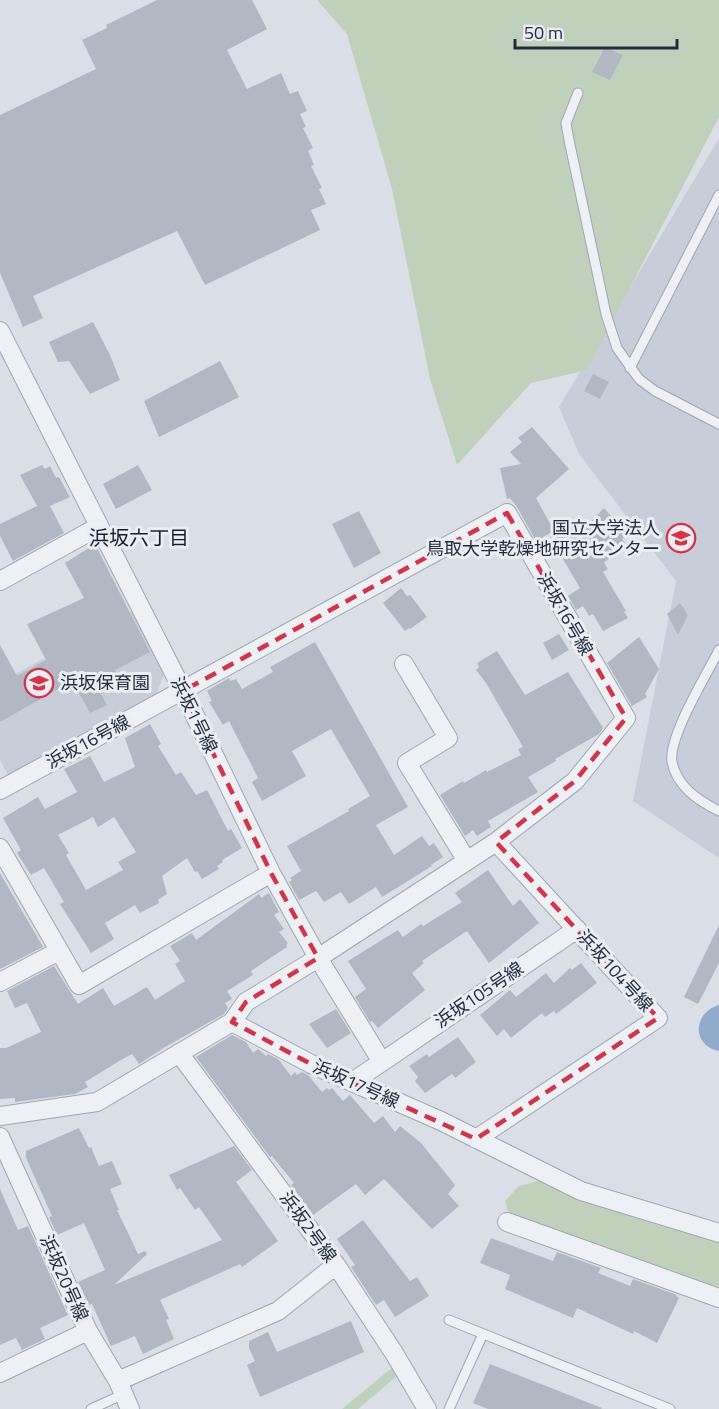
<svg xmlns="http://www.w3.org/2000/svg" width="719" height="1409" font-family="'Titillium Web','Noto Sans JP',sans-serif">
  <rect width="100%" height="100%" fill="#dadfe7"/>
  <path fill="#c8ced9" d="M719,138v720l-86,-57 43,-220 -97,-127 -20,-47z
    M136,609l29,62 -8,22 -149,82 -8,-15v-78z"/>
  <path fill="#c0d1bb" d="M317,0h402v117l-132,253 -56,13 -74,82 -27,-86 -38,-190 -45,-155z
    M542,1180c56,25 116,50 177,59v54l-196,-72 -15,-10 -3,-10 14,-15z
    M394,1366l3,10 -39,33h-16z"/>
  <path fill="#91abcb" d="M719,1005v46c-28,-5 -26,-39 0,-46z"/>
  <path fill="#b1b8c4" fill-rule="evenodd" d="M157,0h95l15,29 -40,21 20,39 34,-16 9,21 8,-3 9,20 -7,3 6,13 -3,1 10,20 -5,3 6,14 -3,1 11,22 -3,1 7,15 -15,6 9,20 -115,55 -28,-54 -144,65 10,22 -20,9 -23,-54v-158l96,-46 -14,-29 25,-12 -1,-3z
    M605,47l18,8 -13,25 -18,-8z
    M93,322l17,33 10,25 -30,14 -21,-33 -11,1 -9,-20z
    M220,361l19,36 -80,40 -15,-36z
    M593,374l16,8 -9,17 -16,-8z
    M532,427l37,42 -33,29 18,33 -18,10 -19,-34 -7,-9 -3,1 -7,-31 21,-4 -11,-12 12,-10 -4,-4z
    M42,465l3,4 5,-3 6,12 3,-1 11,20 -20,9 14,27 -51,28 -13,-25v-12l37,-18 -17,-31z
    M138,465l14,25 -36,19 -13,-25z
    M604,508l23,26 -5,5 3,4 -21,20 4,6 -5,3 23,39 -2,1 4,6 -25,13 -10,-17 -4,2 -6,-10 -7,4 -8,-14 12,-8 -30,-51 31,-17 4,8z
    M359,511l22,42 -27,15 -22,-44z
    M95,544l55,108 -35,18 3,6 -5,3 2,5 -14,10 6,11 -17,8 -15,-27 -5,2 -3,-4 -67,38v-77l17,31 29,-16 -19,-36 57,-26 -19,-35z
    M401,588l6,8 3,-1 17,22 -17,12 -1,-1 -4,3 -22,-28z
    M680,603l8,12 -10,20 -11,-21z
    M559,634l10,16 -17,10 -9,-17z
    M639,637l20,32 -14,25 2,3 -15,9 -25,-43z
    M315,642l93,165 -32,18 18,30 28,-19 7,10 5,-3 9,14 -12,8 1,1 -50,31 -6,-10 -27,17 -8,-12 -17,10 -8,-11 -17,9 -10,-18 3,-2 -2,-2 11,-7 -14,-25 62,-35 -1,-2 22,-13 -39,-67 -39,22 14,25 -44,25 -10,-19 6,-4 -29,-57 -6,4 -14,-23 3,-1 -5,-10 22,-13 1,3 6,-2 6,10 31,-17 -3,-5z
    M497,651l28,44 43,-23 35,56 -4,6 -44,25 1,2 -28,16 10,15 -50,29 3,6 -14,9 -4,-6 -8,6 -25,-41 23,-14 1,2 22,-13 1,2 34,-17 -3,-6 5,-2 -37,-64 -10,-13 3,-3 -2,-4z
    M150,724l11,20 -3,2 18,29 5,-3 15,23 11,-5 21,41 3,-2 11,19 -20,12 1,2 -6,4 2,3 -17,10 -5,-8 -2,1 -8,-14 -25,18 5,18 -9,6 1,3 -19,10 -5,-8 -30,18 9,16 -23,14 -31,-49 4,-2 -20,-34 -13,7 -14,-22 4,-3 -18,-32 35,-21 7,12 32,-17 -13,-23 26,-13 14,26 31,-15 -10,-29zM93,817l5,10 16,-10 22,35 -18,10 5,8 -37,20 -20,-35 3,-2 -11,-18z
    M488,870l25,36 7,-7 19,24 -50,40 -22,-32 -45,30 2,2 -12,10 13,17 -47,38 -6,-7 -2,1 -15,-25 11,-8 -18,-28 50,-31 5,7 18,-13 2,2 39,-24 -7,-9z
    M0,873l43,74 -43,22z
    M269,893l10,19 -5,3 10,14 -5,3 9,11 -2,2 1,2 -36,24 2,4 -26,16 5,8 -7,4 3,5 -4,6 -59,33 -26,17 -7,-10 -11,6 -36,22 3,5 -13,7 -60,8v-4l-15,1v-51h6l35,-16 -14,-29 -12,5 -8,-17 47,-25 24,38 25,-16 11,18 33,-19 8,13 30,-19 -10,-17 5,-3 -10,-15 22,-13 4,7 63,-46 2,4z
    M719,925v38l-21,41 -14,-7z
    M581,963l16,20 -41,31 -2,-3 -9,6 -3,-4 -31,25 -7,-9 -7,7 -17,-21 30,-25 6,7 30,-24 8,10 16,-15 2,2z
    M336,1009l15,24 -24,15 -18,-24z
    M232,1035l14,7 7,11 5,-4 8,7 2,-2 10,5 13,17 4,-4 2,3 5,-3 6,3 14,17 5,-4 2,2 3,-2 11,13 7,-6 24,28 9,-7 12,16 5,-6 21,17 34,42 -7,9 11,12 -27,23 -48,-50 -19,16 -9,-11 -43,31 -22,-30 3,-2 -22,-27 -2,1 -74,-100z
    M458,1037l18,25 -21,16 -3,-4 -27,19 -10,-12 3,-4 -9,-11 18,-12 2,3z
    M79,1128l10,20 2,-1 8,19 13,-5 10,23 -12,5 9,21h-2l21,44 7,-3 2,3 -33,31 108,-45 -23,-33 -4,3 -15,-22 -3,2 -8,-15 65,-29 18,24 -16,12 42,59 -36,26 -2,-3 -80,36 9,19 -3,1 8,19 -31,15 -8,-18 -24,10 -19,-42 -3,1 -11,-23 27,-12 -21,-47 -27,12 -8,-18 3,-1 -26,-58v-7z
    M0,1189l18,41 10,-4 40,89 -28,13 5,11 -23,11 -6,-12 -16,7z
    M363,1220l47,61 7,-4 12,19 -34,21 -11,-17 -8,5 -25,-38 4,-2 -18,-26z
    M491,1238l62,23 4,-9 44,16 -3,5 32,13 3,-7 44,16 -1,1 3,2 -22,45 -23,-12 -1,3 -56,-26 -4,10 -68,-29 5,-14 -30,-12z
    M351,1321l13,31 -104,45 -13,-32 8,-4 -6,-13v-7l19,-9 9,20z
    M490,1364l112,44 -1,1h-113l-15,-6z"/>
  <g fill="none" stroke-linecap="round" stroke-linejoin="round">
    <g stroke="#9fa6b1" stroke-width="11">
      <path id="service" d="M578,93l-12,30 3,17 37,174 11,34 22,31 16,12 64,33
        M630,368l89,-173
        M719,650c-12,24 -51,87 -47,112 5,25 27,39 47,49
        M449,1320l221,89
        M91,1409l33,-15
        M449,1409l34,-75"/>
    </g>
    <g stroke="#9fa6b1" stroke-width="20">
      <path id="minor" d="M0,331l183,360 88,182 47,85 64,104 -30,20
        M0,581l98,-54
        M404,664l44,74 -41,25 60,98
        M0,790l507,-277 119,205 -51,63 -79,61 -178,116 -72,44 -14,20
        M0,848l79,137 192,-112
        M0,982l59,-31
        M179,1053l157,212 58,88 33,56
        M382,1062l195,-133
        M0,1116l97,-14 135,-80 79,42 130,57 140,70 138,42
        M0,1137l88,194 -88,42
        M476,1139l182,-121 -162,-176
        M507,1222l212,76
        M88,1331l30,50 12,28
        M118,1381l160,-70 58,-46"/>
    </g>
    <use href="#service" stroke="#edf0f5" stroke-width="9"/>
    <use href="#minor" stroke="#edf0f5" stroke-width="18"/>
  </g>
  <path fill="none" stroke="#da3145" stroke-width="4.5" stroke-dasharray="12 8" stroke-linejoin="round" d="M507,513l119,205 -51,63 -79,61 162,176 -182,121 -165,-75 -79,-42 14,-20 72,-44 -47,-85 -88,-182z"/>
  <defs>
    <g id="school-ring" transform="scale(1.5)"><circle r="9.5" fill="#eaeef4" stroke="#da3145" stroke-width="1.5"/><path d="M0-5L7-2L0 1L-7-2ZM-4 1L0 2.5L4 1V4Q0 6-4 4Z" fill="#da3145"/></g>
  </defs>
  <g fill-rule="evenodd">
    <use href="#school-ring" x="681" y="538"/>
    <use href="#school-ring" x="39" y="683"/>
  </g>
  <g text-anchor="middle" stroke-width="6" stroke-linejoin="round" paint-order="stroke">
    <g font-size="18" fill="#232c3e" stroke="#eaeef4" text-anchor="end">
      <text x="660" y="534">国立大学法人<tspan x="660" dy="21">鳥取大学乾燥地研究センター</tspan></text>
      <text x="60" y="689" text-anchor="start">浜坂保育園</text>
    </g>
    <g font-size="18" fill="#232c3e" stroke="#eaeef4">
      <text transform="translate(565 614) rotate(60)" y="6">浜坂16号線</text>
      <text transform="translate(194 715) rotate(64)" y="6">浜坂1号線</text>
      <text transform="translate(88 742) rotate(-28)" y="6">浜坂16号線</text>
      <text transform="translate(615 971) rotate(48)" y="6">浜坂104号線</text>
      <text transform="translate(479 995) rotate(-34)" y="6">浜坂105号線</text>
      <text transform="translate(356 1084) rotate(24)" y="6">浜坂17号線</text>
      <text transform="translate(308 1227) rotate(54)" y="6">浜坂2号線</text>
      <text transform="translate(64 1278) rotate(66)" y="6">浜坂20号線</text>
    </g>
    <g font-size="20" fill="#161d2e" stroke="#eaeef4">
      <text x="139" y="545">浜坂六丁目</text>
    </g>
  </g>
  <path d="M515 39v9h162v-9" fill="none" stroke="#232c3e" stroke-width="3"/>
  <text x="524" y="39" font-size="18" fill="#232c3e" stroke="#eaeef4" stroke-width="4.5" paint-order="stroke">50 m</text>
</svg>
